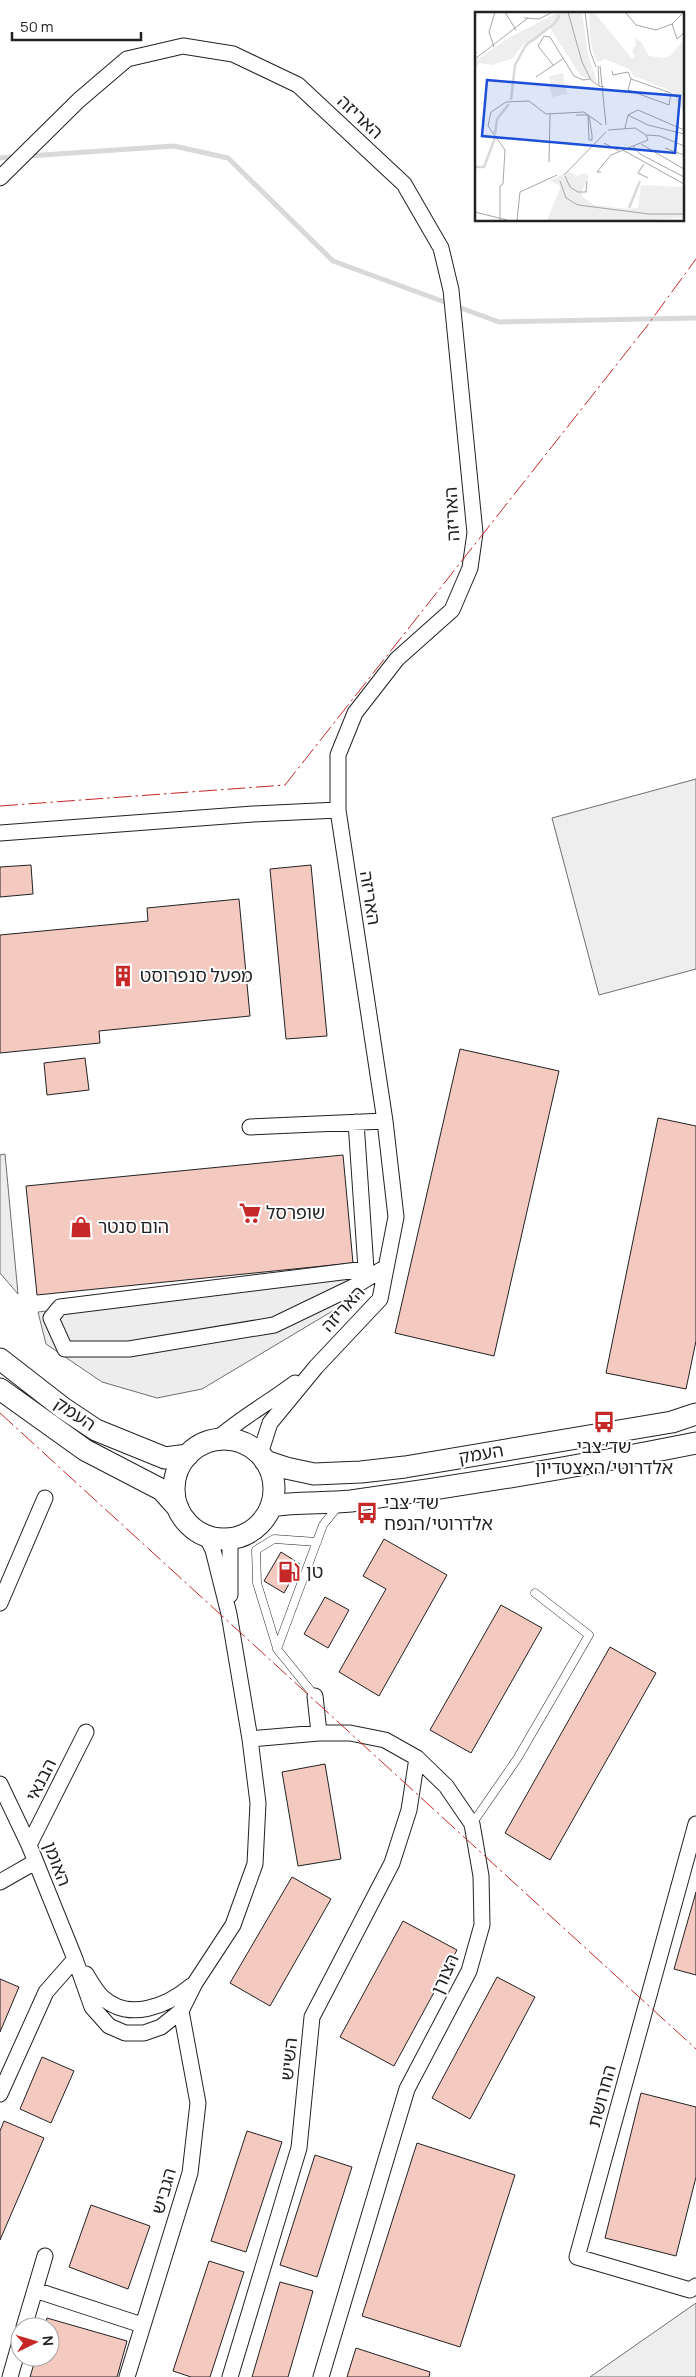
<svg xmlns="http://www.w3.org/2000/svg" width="696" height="2377" font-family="Manrope,'Noto Sans Hebrew',sans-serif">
  <rect width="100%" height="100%" fill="#fff"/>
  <path fill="#eee" stroke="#6f6f6f" d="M696,779v190l-97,26 -47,-177z
    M696,2303v74h-106z"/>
  <path fill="#ededed" stroke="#6f6f6f" d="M5,1154l13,140 -18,-21v-118z
    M361,1274l-5,23 -154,92 -45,9 -55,-16 -56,-38 -8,-32z"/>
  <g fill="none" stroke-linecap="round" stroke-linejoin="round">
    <path stroke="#d9d9d9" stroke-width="5" d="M28,156l146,-10 54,12 105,103 166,61 197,-4
      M0,158l15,-1"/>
  </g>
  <path fill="#f3c9c0" stroke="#222" d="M31,865l2,29 -33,3v-30z
    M311,865l16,171 -41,3 -16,-170z
    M239,899l11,117 -151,15 1,12 -100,10v-118l148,-14 -1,-13z
    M460,1049l99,22 -65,285 -99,-23z
    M85,1058l4,32 -42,5 -3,-32z
    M658,1118l38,8v215l-10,48 -80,-16z
    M343,1155l10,108 -316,32 -11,-109z
    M384,1539l63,36 -68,121 -40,-24 47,-83 -23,-13z
    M281,1552l19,12 -16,29 -20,-12z
    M325,1597l24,13 -21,38 -24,-14z
    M501,1605l41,23 -71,125 -41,-23z
    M610,1647l46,26 -106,187 -45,-27z
    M325,1764l16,95 -43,7 -16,-94z
    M292,1877l39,22 -61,107 -40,-23z
    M696,1892v83l-22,-6z
    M403,1921l54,29 -63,116 -54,-29z
    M497,1977l38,20 -65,122 -38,-21z
    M0,1979l19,8 -19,45z
    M42,2057l32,14 -23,52 -31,-14z
    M641,2093l55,14v70l-20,79 -71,-18z
    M4,2121l40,17 -44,102v-109z
    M247,2131l35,11 -36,110 -35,-11z
    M417,2143l98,32 -55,172 -98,-31z
    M315,2155l37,12 -35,110 -37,-12z
    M91,2205l59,21 -22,63 -59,-22z
    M209,2261l35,11 -34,105h-19l-18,-6z
    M280,2282l33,9 -25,86h-36z
    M47,2318l80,23 -10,36h-87l6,-20h14v-30h-5z
    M356,2348l74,24 -1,5h-82z"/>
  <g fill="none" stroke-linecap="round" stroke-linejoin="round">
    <g stroke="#222" stroke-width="9">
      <path id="service" d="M277,1648l-20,-65 -1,-33 18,-11 43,3
        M315,1696l-38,-47 46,-124 16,-20
        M472,1824l45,-65 72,-124 -54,-42"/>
    </g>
    <g stroke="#222" stroke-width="17">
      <path id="minor" d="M0,178l79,-78 48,-41 56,-13 50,8 65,31 106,99 37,64 10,42 24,243 -5,35 -18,42 -55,49 -42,54 -17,42v55l47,311 11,96 -16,82 -64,68 -46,56 -10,31
        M0,833l253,-19 85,-4
        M356,1122l10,147 -306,38 -9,11 14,31h64l145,-24 81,-39 31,-19
        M250,1127l135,-6
        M216,1440c24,-22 53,-37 79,-57
        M230,1595v-48l3,-9
        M0,1603l45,-105
        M315,1696l4,37
        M250,1739l69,-6h31l35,7 32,18 29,28 26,38 9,52 1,49 -13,46 -62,118 -86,288
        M0,1784l29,61 46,114 17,48 17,19 16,7h19l17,-6 20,-16 14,-28 38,-58 22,-61 3,-61 -8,-64 -21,-125 -16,-64 -7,-14
        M696,1824l-119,433 113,33 6,-4
        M29,1845l57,-113
        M0,1882l35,-20
        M86,1974c5,8 10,17 16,23 27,25 65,9 89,-11
        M0,2094l46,-102 29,-33
        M35,2290l107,35
        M24,2327l21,-71
        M10,2377l10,-35
        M127,2377l63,-204 8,-70 -17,-92
        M230,2377l69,-229 13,-131 80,-154 17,-53 8,-52"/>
    </g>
    <g stroke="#222" stroke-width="23">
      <path id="secondary" d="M0,1359l63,49 33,22 69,28 23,-3
        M0,1389l85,61 77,40 16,18
        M174 1489a50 50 0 1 1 100 0a50 50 0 1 1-100 0Z
        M265,1461l21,7 28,6 47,-2 44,-5 267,-45 24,-8
        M271,1506c27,-5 54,-2 80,-5 116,-16 230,-35 345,-58"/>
    </g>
    <use href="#service" stroke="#fff" stroke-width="8"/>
    <use href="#minor" stroke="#fff" stroke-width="15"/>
    <use href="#secondary" stroke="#fff" stroke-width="21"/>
    <path stroke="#c62828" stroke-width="1" stroke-dasharray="18 4 2.5 4" stroke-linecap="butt" d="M0,806l285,-21 362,-459 49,-67
      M0,1413l696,636"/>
  </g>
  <defs>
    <g id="building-bare" transform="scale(1.725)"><path d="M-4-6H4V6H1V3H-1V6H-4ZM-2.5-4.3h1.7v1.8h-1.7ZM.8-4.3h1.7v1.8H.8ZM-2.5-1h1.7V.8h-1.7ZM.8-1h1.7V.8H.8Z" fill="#c62828" stroke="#fff" stroke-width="2.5" paint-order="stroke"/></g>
    <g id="supermarket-bare" transform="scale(1.725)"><path d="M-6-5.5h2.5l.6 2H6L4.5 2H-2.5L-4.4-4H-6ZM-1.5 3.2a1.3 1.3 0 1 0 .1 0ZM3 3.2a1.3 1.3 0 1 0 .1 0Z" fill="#c62828" stroke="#fff" stroke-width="2.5" paint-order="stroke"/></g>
    <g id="shop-bare" transform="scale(1.725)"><path d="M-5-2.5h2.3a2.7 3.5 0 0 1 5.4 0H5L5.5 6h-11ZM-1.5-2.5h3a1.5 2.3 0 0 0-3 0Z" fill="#c62828" stroke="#fff" stroke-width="2.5" paint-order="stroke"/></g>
    <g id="bus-bare" transform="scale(1.725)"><path d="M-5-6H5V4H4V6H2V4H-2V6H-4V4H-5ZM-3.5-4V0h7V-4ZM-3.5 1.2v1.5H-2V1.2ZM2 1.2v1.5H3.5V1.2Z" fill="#c62828" stroke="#fff" stroke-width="2.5" paint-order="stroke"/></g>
    <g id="fuel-bare" transform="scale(1.725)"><path d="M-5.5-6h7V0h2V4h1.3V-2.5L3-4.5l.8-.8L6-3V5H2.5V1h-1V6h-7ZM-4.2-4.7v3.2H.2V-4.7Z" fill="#c62828" stroke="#fff" stroke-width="2.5" paint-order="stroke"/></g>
  </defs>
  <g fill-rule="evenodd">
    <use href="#building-bare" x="123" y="976"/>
    <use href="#supermarket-bare" x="250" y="1213"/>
    <use href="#shop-bare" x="81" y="1227"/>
    <use href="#bus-bare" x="604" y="1422"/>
    <use href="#bus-bare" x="367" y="1513"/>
    <use href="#fuel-bare" x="289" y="1572"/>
  </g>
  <g text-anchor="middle" stroke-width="4" stroke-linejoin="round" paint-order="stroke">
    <g font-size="18" fill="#222" stroke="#fff">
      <text transform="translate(360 117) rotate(43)" y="6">האריזה</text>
      <text transform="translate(452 514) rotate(-93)" y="6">האריזה</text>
      <text transform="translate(370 898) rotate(81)" y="6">האריזה</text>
      <text transform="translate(343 1309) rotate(-48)" y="6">האריזה</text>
      <text transform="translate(75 1414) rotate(34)" y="6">העמק</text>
      <text transform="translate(481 1454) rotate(-10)" y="6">העמק</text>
      <text transform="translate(41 1780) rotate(-63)" y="6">הבנאי</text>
      <text transform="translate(57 1864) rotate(69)" y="6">האומן</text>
      <text transform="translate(445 1974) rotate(-66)" y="6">הצורן</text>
      <text transform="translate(289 2059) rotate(-84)" y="6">השיש</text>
      <text transform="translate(602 2096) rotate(-75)" y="6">החרושת</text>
      <text transform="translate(164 2191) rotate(-74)" y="6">הגביש</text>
    </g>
    <g font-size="18" fill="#222" stroke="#fff" text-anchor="start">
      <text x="140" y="982">מפעל סנפרוסט</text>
      <text x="266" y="1219">שופרסל</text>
      <text x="98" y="1233">הום סנטר</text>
      <text x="604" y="1453" text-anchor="middle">שד׳ צבי<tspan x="604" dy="21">אלדרוטי/האצטדיון</tspan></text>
      <text x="384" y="1509">שד׳ צבי<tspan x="384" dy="21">אלדרוטי/הנפח</tspan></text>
      <text x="306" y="1578">טן</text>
    </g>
  </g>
  <g transform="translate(475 12)">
    <rect width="209" height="209" fill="#fff"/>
    <path d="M84,0h23l6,42 9,28 -17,-7 -30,-47 -16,14 -10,1 -11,15 -21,7 -12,-2 -5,5v-7l35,-24zM114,0h5l38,47 3,-3 -3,-6 4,-4 -1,-8 6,4 8,14 14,2 7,-2 14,-16v73l-13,-22 -37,-15 -5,-7 -24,-10 -8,3 -6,-17zM88,61l4,21 -15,3 -3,-21zM93,159l9,5 8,-3 4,3 -7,15v5l6,5 6,4 33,4 11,-1 3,-23 43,2v30l-29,3h-108l14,-34 -11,-5z" fill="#eee"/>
    <path fill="none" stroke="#d9d9d9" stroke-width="2.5" d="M36,88l4,-35 11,-20 28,-21 6,-9M20,122l2,-15 12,-15M0,155h9l11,-29M154,196l11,-27"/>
    <path fill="none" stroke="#a7a7a7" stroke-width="1" d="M30,0l11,18M93,0l14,50 9,18 8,6M110,0l5,39 6,16M150,0l11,13 20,5 16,-6 12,-12M49,6l15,1 14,-7M197,12l5,15 7,-6M19,35l-5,-15 6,-20M0,47l53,-41M79,54l-16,-20 6,-10 6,1 24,39 9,4 7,-1M123,54l1,20 5,1M125,54l6,59M137,59l1,4 15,-3 3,7 -3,11 41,15 2,-12 -40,-14M61,65l28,-19M101,103h12l1,25M153,103l20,10 36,9M150,116l3,-13 10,-5 46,20M172,123l13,1 24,10M114,128h3v-5l-3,-19M129,131l15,8M166,132l43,25M158,134l7,8 44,23M190,136l19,7M148,138l61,34M74,150l1,-48M169,152l-6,9 10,5M126,160h-4l14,-17 37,-15 -2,-5 -11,-7 -27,2M89,163l42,-43M90,164l5,11 8,5h8l1,-11M85,169l6,17 12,7 71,9h35M0,200l32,8M25,208v-34l3,-2 2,-34 -17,-24 3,-14 15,-10 23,-1 17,13 38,-2 18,13M42,208l3,-28 37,-17"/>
    <path fill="#1d4ed8" fill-opacity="0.15" stroke="#1d4ed8" stroke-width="2.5" d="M12,68l193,16 -5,57 -193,-17z"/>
    <rect width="209" height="209" fill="none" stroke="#222" stroke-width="2.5"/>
  </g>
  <g transform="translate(35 2342) rotate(85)"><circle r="24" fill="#ffffff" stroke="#a7a7a7"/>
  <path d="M0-4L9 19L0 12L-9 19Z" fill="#c62828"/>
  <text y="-8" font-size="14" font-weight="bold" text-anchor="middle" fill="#222222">N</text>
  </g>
  <path d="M12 32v8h129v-8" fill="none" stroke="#222222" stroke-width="2.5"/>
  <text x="20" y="32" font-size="15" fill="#222222" stroke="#ffffff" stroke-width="4" paint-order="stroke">50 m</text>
</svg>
